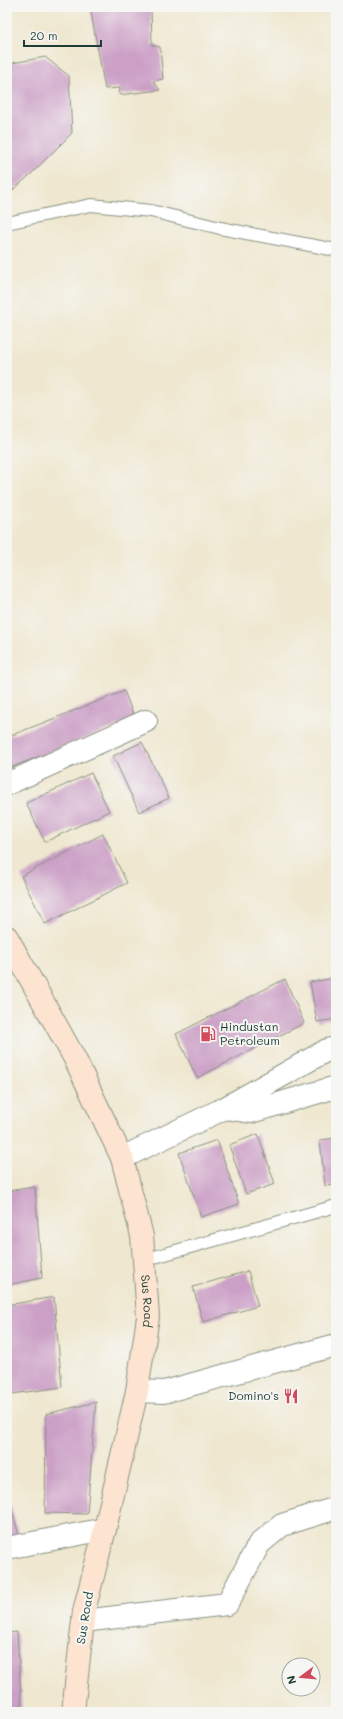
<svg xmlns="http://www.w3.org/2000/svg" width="343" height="1719" font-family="Mali,sans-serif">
  <rect width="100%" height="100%" fill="#f6f6f2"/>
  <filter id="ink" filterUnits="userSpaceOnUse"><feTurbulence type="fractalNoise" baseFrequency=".025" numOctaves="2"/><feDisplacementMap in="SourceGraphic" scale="8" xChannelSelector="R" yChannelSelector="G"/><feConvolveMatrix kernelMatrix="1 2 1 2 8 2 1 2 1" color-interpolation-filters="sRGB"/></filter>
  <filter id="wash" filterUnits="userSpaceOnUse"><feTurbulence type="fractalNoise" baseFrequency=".012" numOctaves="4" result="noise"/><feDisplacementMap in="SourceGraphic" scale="16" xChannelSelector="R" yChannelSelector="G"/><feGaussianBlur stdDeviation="0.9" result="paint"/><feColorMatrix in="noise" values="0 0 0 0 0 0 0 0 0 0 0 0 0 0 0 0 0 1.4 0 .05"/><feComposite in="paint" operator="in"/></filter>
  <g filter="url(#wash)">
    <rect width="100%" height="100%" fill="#efe7cf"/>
    <g id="blocks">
      <path fill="#cb9fc6" d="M90,7h61l1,38 8,2 3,32 -10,2 7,9 -41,5 1,-7 -15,1z
        M45,57l24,19 3,57 -42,42 -23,20v-131z
        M124,691l11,28 -128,50v-32z
        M142,742l27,56 -30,14 -26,-56z
        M91,773l18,38 -64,31 -19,-39z
        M103,834l24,49 -82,41 -24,-48z
        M336,978v41l-19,3 -7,-40z
        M285,979l19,44 -107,55 -21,-44z
        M258,1134l17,50 -29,10 -17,-49z
        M336,1138v47l-11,1 -5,-46z
        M217,1140l22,64 -38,13 -22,-64z
        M35,1187l7,91 -35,7v-94z
        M248,1271l10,35 -55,16 -10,-35z
        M54,1297l8,90 -50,7 -5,-50v-39z
        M96,1402l-9,112 -42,-1 1,-99z
        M7,1492l13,47 -13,3z
        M17,1632l5,80h-15v-79z"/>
    </g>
  </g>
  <g filter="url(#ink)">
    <use href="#blocks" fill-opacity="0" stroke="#879282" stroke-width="1"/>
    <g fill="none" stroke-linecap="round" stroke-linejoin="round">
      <g stroke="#879282" stroke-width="14">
        <path id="lane" d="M7,223l84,-18 60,6 69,17 116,22
          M144,1260l192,-54"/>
      </g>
      <g stroke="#879282" stroke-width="24">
        <path id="street" d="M7,784l139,-63
          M225,1108l26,4 85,-25
          M122,1158l103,-50 102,-58 9,-2
          M137,1391l27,1 172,-47
          M7,1548l98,-19
          M83,1621l144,-17 32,-60 23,-19 48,-15"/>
      </g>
      <g stroke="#879282" stroke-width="24">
        <g id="secondary">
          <path id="s1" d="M7,937l68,122 47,99 20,78 2,24 4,57 -11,74 -32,138 -21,82 -11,101"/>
        </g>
      </g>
      <use href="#lane" stroke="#fff" stroke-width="12"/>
      <use href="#street" stroke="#fff" stroke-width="22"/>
      <use href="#secondary" stroke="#fde4d1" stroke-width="22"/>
    </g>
  </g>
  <defs>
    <g id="fuel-bare" transform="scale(1.2)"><path d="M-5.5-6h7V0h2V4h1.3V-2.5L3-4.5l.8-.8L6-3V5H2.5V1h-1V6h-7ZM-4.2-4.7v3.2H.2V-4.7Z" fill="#d1495b" stroke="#f6f6f2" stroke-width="2.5" paint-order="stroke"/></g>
    <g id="restaurant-bare" transform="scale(1.2)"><path d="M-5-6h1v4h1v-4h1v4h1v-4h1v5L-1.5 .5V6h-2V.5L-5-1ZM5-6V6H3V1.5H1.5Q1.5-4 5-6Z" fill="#d1495b" stroke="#f6f6f2" stroke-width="2.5" paint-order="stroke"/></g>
  </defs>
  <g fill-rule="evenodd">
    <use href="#fuel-bare" x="208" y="1034"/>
    <use href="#restaurant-bare" x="291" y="1396"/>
  </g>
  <g text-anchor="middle" stroke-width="4" stroke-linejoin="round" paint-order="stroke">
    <g font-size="12" fill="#1f3d34" stroke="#f6f6f2" text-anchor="start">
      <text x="220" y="1031">Hindustan<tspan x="220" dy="14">Petroleum</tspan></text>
      <text x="279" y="1400" text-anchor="end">Domino's</text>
    </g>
    <g font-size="12" fill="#1f3d34" stroke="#f6f6f2">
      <text dy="4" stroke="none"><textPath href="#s1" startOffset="395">Sus Road</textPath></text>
      <text transform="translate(85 1618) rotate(-81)" y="4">Sus Road</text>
    </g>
  </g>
  <rect width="343" height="1719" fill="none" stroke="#f6f6f2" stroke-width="24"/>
  <g transform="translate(301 1677) rotate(254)"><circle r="19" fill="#f6f6f2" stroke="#a0aca6"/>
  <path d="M0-3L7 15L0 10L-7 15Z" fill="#d1495b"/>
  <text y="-6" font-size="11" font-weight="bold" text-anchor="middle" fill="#1f3d34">N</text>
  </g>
  <path d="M24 40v6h77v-6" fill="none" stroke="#1f3d34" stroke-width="2"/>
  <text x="30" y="40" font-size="12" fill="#1f3d34" stroke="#f6f6f2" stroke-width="3" paint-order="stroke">20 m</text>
</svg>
